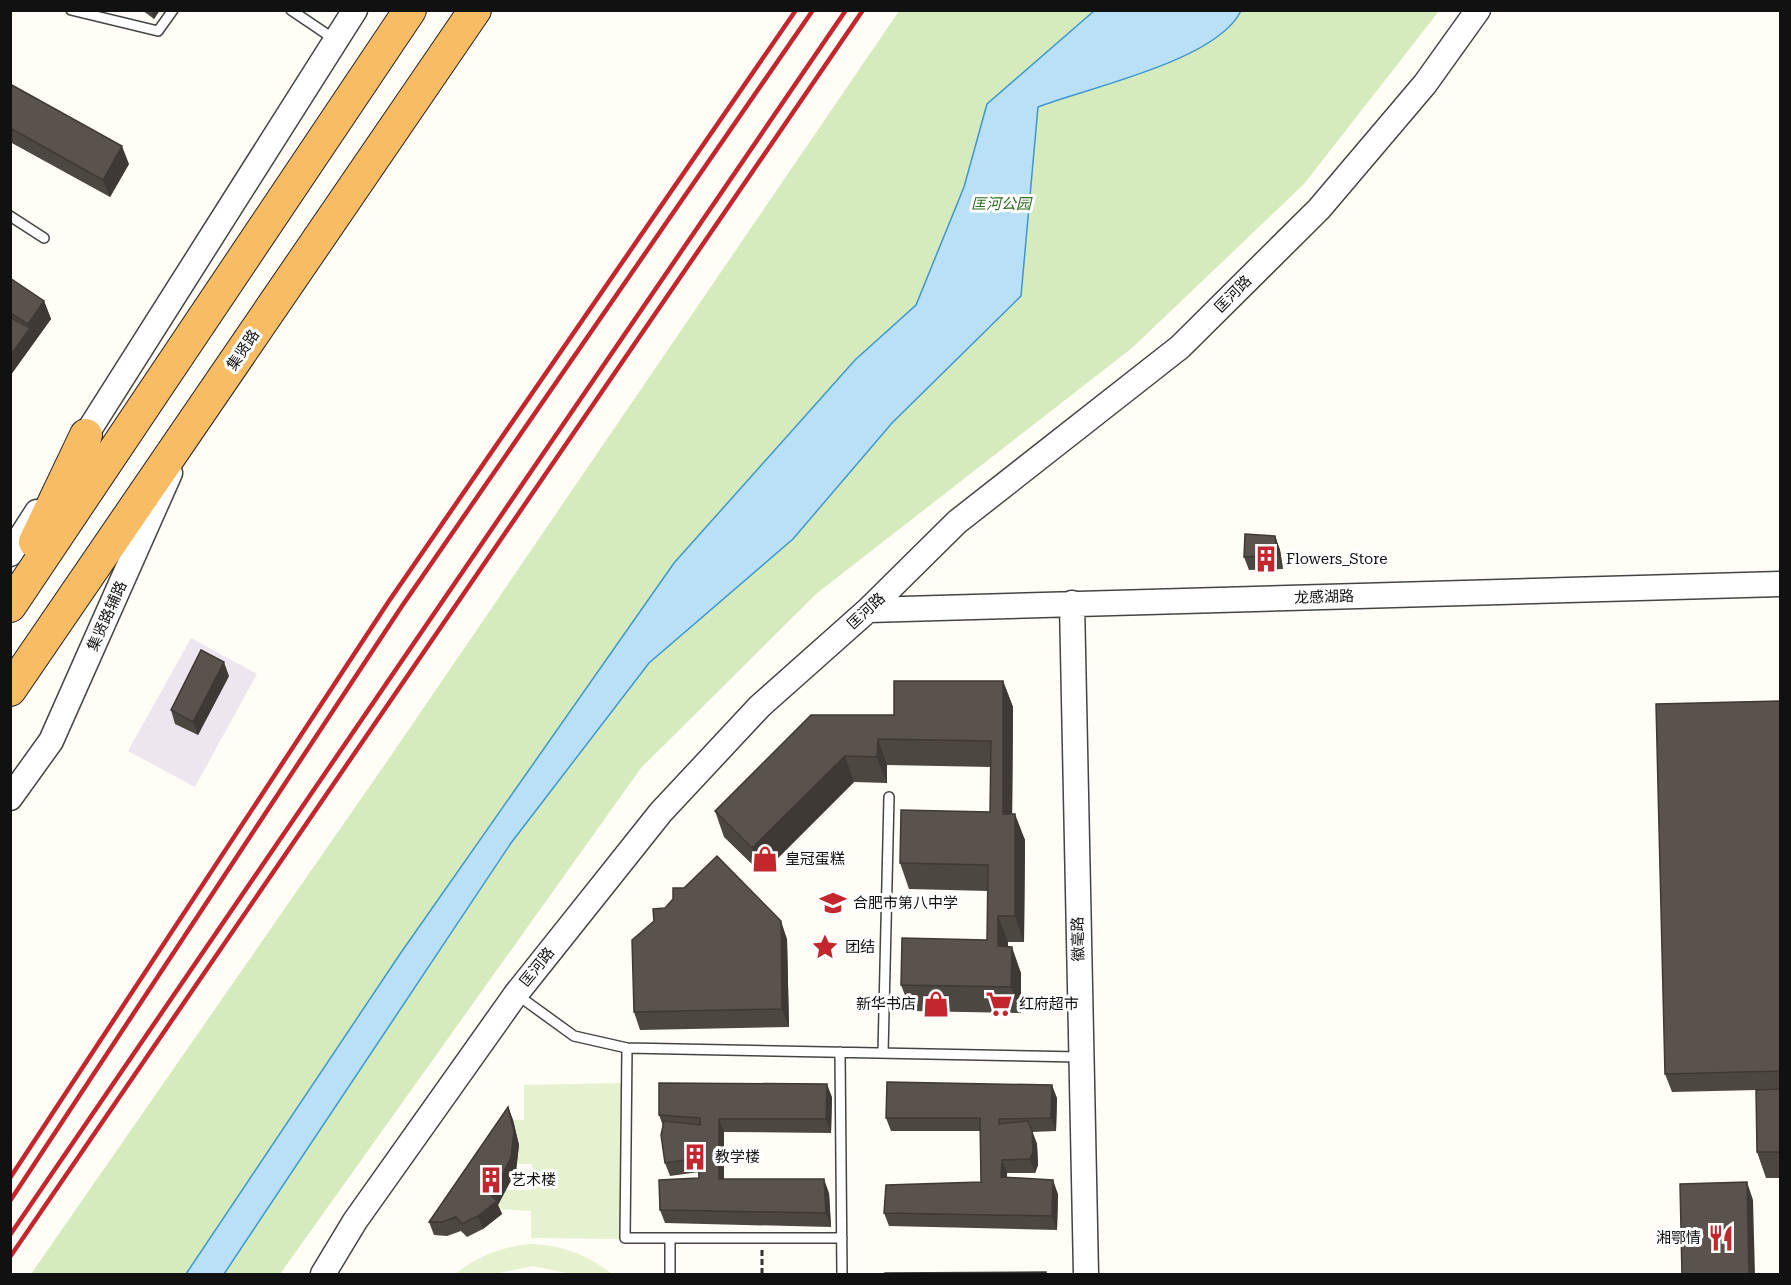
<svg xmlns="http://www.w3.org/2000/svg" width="1791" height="1285" font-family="'Roboto Serif','Noto Sans SC',serif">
  <rect width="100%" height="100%" fill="#fffdf5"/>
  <path fill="#eee6ef" d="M191,638l66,36 -62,113 -67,-36z"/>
  <path fill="#d5ebbd" d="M899,11h540l-135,173 -172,164 -316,246 -175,174 -361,506h-249l359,-517z"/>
  <path fill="#e6f2cf" d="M621,1083l-1,156 -89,-1v-27l-35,-2 10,-19h25l1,-26h-15l2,-19 -6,-25h11v-35z
    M533,1244c31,2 55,11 79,30h-40l-39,-8 -39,8h-39c24,-19 48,-28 78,-30z"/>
  <path fill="#b9e0f7" stroke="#3f96cf" stroke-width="1.5" d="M1094,11h147c-25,50 -151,76 -203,96l-17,189 -129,127 -99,116 -144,124 -138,180 -287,431h-38l214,-320 274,-391 181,-203 61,-55 48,-118 23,-83z"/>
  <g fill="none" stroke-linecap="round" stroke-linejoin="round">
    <g stroke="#444" stroke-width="12">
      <path id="service" d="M71,10l87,21 15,-21
        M291,10l43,29
        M10,216l34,22
        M516,994l58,42 53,12 453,9
        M627,1048l-2,190h217
        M840,1052l2,222
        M883,1053l6,-256
        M670,1238v36"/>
    </g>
    <g stroke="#444" stroke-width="27">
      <path id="tertiary" d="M77,449l278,-439
        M10,554l27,-42
        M1072,603l14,671
        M868,610l912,-26
        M10,798l41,-57 119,-268
        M323,1274l32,-53 161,-227 145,-182 99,-106 108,-96 89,-88 223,-175 139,-138 106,-125 53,-74"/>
    </g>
    <g stroke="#222" stroke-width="34">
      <path id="trunk" d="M35,542l51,-107
        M10,606l400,-596
        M10,690l465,-680"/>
    </g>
    <path stroke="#333" stroke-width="3" stroke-dasharray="6 3" stroke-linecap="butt" d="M762,1274v-25"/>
    <use href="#service" stroke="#fff" stroke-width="9"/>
    <use href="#tertiary" stroke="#fff" stroke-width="24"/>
    <use href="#trunk" stroke="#f7bc64" stroke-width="32"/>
    <path stroke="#c4262e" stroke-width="4.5" d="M10,1178l379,-577 407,-591
      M10,1201l392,-595 411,-596
      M10,1235l836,-1225
      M10,1257l853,-1247"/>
  </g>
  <path fill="#4d4742" d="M142,10h18l-6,9z
    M10,84l119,80 -19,33 -100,-55z
    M10,278l34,23 7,18 -41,57z
    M1275,536l5,14 3,19 -34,1 -5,-13z
    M229,676l-31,59 -23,-11 -4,-14z
    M1003,681l10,26 -1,107 13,26 -1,102h-16v5l13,26v40l-110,-2 -10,-26 86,-45 1,-49 -79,-2 -9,-26 90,-51 1,-45 -104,-2v18l-33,-1 -92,92 -38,-37 -9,-26 179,-96z
    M1780,701v477h-14l-9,-26 -1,-62 -84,2 -7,-18z
    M665,908l122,31 2,88 -149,3 -6,-18 20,-91z
    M832,1097l-1,36 -107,-1v47l105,14 2,34 -166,-4 -5,-13 39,-32v-6l-29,4 -5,-13 -2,-37 -4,-11z
    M1057,1098l-1,33 -24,1 5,12 1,21 -3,8h-28v5l51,16 -1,36 -168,-4 -5,-13 97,-31 -1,-51h-89l-5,-13z
    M508,1107l5,13 6,25 -3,26 -18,34 4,9 -19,15 -16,8 -6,-6 -14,5 -13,-1 -5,-13z"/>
  <path fill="#3f3936" d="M151,10h9l-6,9z
    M122,146l7,18 -19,33 -7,-17z
    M44,301l7,18 -41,57v-20l20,-28 -2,-4z
    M1275,536l5,14 3,19 -5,-14z
    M224,662l5,14 -31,59 -5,-13z
    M1003,681l10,26 -1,133 -9,-26z
    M878,739l9,26v18l-10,-26z
    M845,756l9,26 -92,92 -10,-26z
    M1015,814l10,26 -1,102 -9,-26z
    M998,916l10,26v31l-10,-27z
    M781,921l6,18 2,88 -7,-18z
    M1012,947l9,26v40l-10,-26z
    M827,1084l5,13 -1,36 -5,-14z
    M1052,1085l5,13 -1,33 -5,-13z
    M508,1107l5,13 6,25 -3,26 -18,34 4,9 -19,15 -5,-13 13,-21z
    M719,1119l5,13v61l-5,-14z
    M1032,1130l5,14 1,21 -3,8 -5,-14z
    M1002,1160l5,13 -1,18 -5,-14z
    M824,1179l5,14 2,34 -5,-14z
    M1053,1180l5,14 -1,36 -5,-14z
    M1747,1182l6,18 2,75h-6z"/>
  <path fill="#5a524d" stroke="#3f3936" stroke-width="1.5" d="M10,84l112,62 -19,34 -93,-52z
    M10,278l34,23 -16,23 -18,-11z
    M10,317l20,11 -20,28z
    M1245,534l30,2 3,19 -34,2z
    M201,650l23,12 -31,60 -22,-12z
    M894,681h109v133h12v102h-17v30l14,1 -1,40 -110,-2 1,-47 85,2 1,-75 -88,-2 1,-53 89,2 1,-71 -113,-2 -1,18 -32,-1 -93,92 -37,-37 96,-96h83z
    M1780,701v370l-115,3 -9,-370z
    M717,856l64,65 1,88 -148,3 -2,-72 22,-19 -1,-12 12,-1 8,-9v-11h11z
    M887,1082l165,3 -1,33 -52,1v5l29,-3 4,9 1,22 -3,7 -28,1 -1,17 52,3 -1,36 -168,-3 2,-28 95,-3 -1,-64h-94z
    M659,1083l168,1 -1,35h-107v60h105l2,34 -166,-3 -1,-30 40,-2 -1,-20 -33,5 -4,-28 3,-14 36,4v-7l-41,-3z
    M1780,1089v63h-23l-1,-62z
    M508,1107l6,24 -3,27 -20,37 6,6 -19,15 -16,8 -6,-7 -14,5h-13z
    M1747,1182l2,93h-67l-2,-91z
    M1046,1272v3h-161v-2z"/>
  <defs>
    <g id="building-bare" transform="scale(2.07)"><path d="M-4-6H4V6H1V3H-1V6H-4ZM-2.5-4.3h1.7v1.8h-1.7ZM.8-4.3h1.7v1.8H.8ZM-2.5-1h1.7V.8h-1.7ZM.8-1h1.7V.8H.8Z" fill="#c4262e" stroke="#fff" stroke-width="2.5" paint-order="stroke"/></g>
    <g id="shop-bare" transform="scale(2.07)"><path d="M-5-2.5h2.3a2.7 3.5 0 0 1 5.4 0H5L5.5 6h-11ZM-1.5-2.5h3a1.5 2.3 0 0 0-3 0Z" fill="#c4262e" stroke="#fff" stroke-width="2.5" paint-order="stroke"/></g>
    <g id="school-bare" transform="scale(2.07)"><path d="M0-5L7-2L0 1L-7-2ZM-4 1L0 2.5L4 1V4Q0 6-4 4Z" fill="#c4262e" stroke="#fff" stroke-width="2.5" paint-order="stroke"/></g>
    <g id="sight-bare" transform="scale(2.07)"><path d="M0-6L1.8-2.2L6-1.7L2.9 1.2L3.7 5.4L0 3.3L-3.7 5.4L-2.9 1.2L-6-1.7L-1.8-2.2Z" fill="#c4262e" stroke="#fff" stroke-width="2.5" paint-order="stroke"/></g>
    <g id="supermarket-bare" transform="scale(2.07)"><path d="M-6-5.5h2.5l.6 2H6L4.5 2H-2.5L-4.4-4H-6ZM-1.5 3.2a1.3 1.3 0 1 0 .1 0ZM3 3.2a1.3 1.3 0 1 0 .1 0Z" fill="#c4262e" stroke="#fff" stroke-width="2.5" paint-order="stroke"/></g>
    <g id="restaurant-bare" transform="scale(2.07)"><path d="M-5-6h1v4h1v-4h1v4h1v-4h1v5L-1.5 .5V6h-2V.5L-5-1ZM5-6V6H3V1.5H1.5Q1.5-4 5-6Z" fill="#c4262e" stroke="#fff" stroke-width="2.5" paint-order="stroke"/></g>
  </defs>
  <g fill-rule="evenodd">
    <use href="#building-bare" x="1266" y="559"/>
    <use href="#shop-bare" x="765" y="859"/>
    <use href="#school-bare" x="833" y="903"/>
    <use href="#sight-bare" x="825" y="947"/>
    <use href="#shop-bare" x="936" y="1004"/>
    <use href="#supermarket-bare" x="999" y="1004"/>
    <use href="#building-bare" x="695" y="1157"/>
    <use href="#building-bare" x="491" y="1180"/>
    <use href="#restaurant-bare" x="1721" y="1238"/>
  </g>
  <g text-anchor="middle" stroke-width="6" stroke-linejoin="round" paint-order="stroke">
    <g font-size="15" font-style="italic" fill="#2f6b1f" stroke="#fff">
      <text x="1001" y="209">匡河公园</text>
    </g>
    <g font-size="15" fill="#111" stroke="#fff">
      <text transform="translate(1233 294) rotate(-45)" y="5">匡河路</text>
      <text transform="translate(243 350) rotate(-56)" y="5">集贤路</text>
      <text transform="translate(1324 597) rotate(-2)" y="5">龙感湖路</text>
      <text transform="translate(866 611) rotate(-43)" y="5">匡河路</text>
      <text transform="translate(107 616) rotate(-66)" y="5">集贤路辅路</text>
      <text transform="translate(1078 939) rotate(-91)" y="5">徽毫路</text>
      <text transform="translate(537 967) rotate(-51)" y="5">匡河路</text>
    </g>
    <g font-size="15" fill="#111" stroke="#fff" text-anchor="start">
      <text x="1286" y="564">Flowers_Store</text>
      <text x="785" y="864">皇冠蛋糕</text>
      <text x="853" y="908">合肥市第八中学</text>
      <text x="845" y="952">团结</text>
      <text x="916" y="1009" text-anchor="end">新华书店</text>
      <text x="1019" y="1009">红府超市</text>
      <text x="715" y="1162">教学楼</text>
      <text x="511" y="1185">艺术楼</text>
      <text x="1701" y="1243" text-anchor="end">湘鄂情</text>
    </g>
  </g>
  <rect width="1791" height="1285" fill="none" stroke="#111111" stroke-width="24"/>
</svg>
